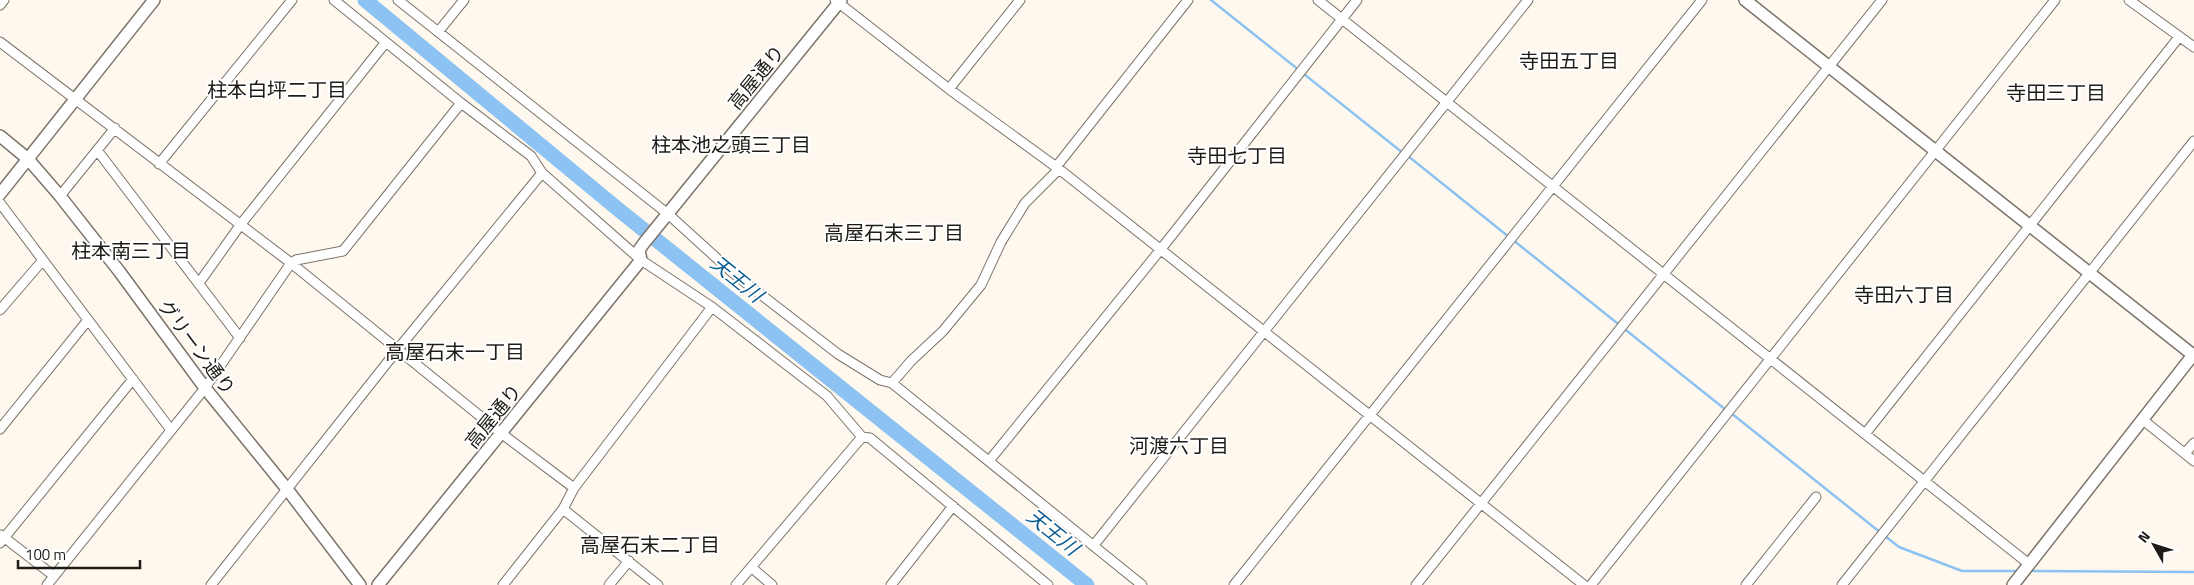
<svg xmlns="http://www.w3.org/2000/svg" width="2194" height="585" font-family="'Titillium Web','Noto Sans JP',sans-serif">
  <rect width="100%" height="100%" fill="#fff8ee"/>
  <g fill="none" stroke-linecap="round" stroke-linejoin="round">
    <path stroke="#8cc3f2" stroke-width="2.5" d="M1211,0l192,153
      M1408,156l101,81
      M1513,240l213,170
      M1731,413l150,120
      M1885,536l14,11 63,24h57
      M2029,571l165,1"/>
    <path stroke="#8cc3f2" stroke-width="15" d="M365,0l254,210 468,375"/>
    <g stroke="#7c746a" stroke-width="11">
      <path id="minor" d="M334,0l127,103 70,53 11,17 99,87 71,47 115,89 35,41
        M398,0l270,214 65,59 105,81 42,26 12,3 250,202
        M835,0l114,89 110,80 525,416
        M1318,0l711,564
        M2129,0l65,47
        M0,5l4,-5
        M438,32l26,-32
        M0,42l291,221 210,170 73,55
        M949,89l71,-89
        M97,150l143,188
        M159,164l133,-164
        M1056,167l132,-167
        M60,196l55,-68
        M0,203l171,227
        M199,283l42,-59 145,-182
        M0,310l43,-50
        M892,383l19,-22 32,-30 38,-46 20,-43 24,-39 34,-34
        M2143,420l51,41
        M0,429l88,-109
        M1865,434l314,-397
        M2185,453l9,-10
        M989,461l172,-212 196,-249
        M563,509l95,76
        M1,535l53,41
        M0,543l133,-164
        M1094,545l434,-545
        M751,567l21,18
        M47,585l158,-197 86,-125 5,-3 47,-9 118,-148
        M211,585l187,-236 144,-176
        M503,585l60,-76 11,-21 138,-181
        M609,585l20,-24
        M736,585l126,-148 8,1 178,147
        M891,585l62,-79
        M1234,585l468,-585
        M1416,585l466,-585
        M1591,585l464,-585
        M1746,585l70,-88
        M1842,585l352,-444"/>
    </g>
    <g stroke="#7c746a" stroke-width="14">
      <path id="tertiary" d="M1745,0l448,355 -180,230
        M0,136l28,23 32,37 59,75 86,117 82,101 73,96
        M0,194l154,-194
        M378,585l263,-325 -2,-10 5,-7 197,-243"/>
    </g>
    <use href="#minor" stroke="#fff" stroke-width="9"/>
    <use href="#tertiary" stroke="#fff" stroke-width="11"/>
  </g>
  <g text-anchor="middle" stroke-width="4" stroke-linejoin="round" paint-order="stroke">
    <g font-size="19" fill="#1e1b17" stroke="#fff">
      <text transform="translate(756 77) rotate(-51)" y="7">高屋通り</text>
      <text transform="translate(197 347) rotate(53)" y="7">グリーン通り</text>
      <text transform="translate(493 416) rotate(-51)" y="7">高屋通り</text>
    </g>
    <g font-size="20" fill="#1e1b17" stroke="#fff">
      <text x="1569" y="68">寺田五丁目</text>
      <text x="277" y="97">柱本白坪二丁目</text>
      <text x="2056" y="100">寺田三丁目</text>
      <text x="731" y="152">柱本池之頭三丁目</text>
      <text x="1237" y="163">寺田七丁目</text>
      <text x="894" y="240">高屋石末三丁目</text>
      <text x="131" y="258">柱本南三丁目</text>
      <text x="1904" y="302">寺田六丁目</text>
      <text x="455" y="359">高屋石末一丁目</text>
      <text x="1179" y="453">河渡六丁目</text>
      <text x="650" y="552">高屋石末二丁目</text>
    </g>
    <g font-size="20" font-style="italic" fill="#085b91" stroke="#fff">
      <text transform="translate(737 279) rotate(39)" y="7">天王川</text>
      <text transform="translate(1053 532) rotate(39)" y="7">天王川</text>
    </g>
  </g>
  <g transform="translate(2154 545) rotate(309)" stroke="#ffffff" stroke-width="4" paint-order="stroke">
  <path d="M0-4L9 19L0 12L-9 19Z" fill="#1e1b17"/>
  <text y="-8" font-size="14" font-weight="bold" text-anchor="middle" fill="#1e1b17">N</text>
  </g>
  <path d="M18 560v8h122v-8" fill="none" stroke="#1e1b17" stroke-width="2.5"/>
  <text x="25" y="560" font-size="15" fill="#1e1b17" stroke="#ffffff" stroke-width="4" paint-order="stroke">100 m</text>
</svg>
